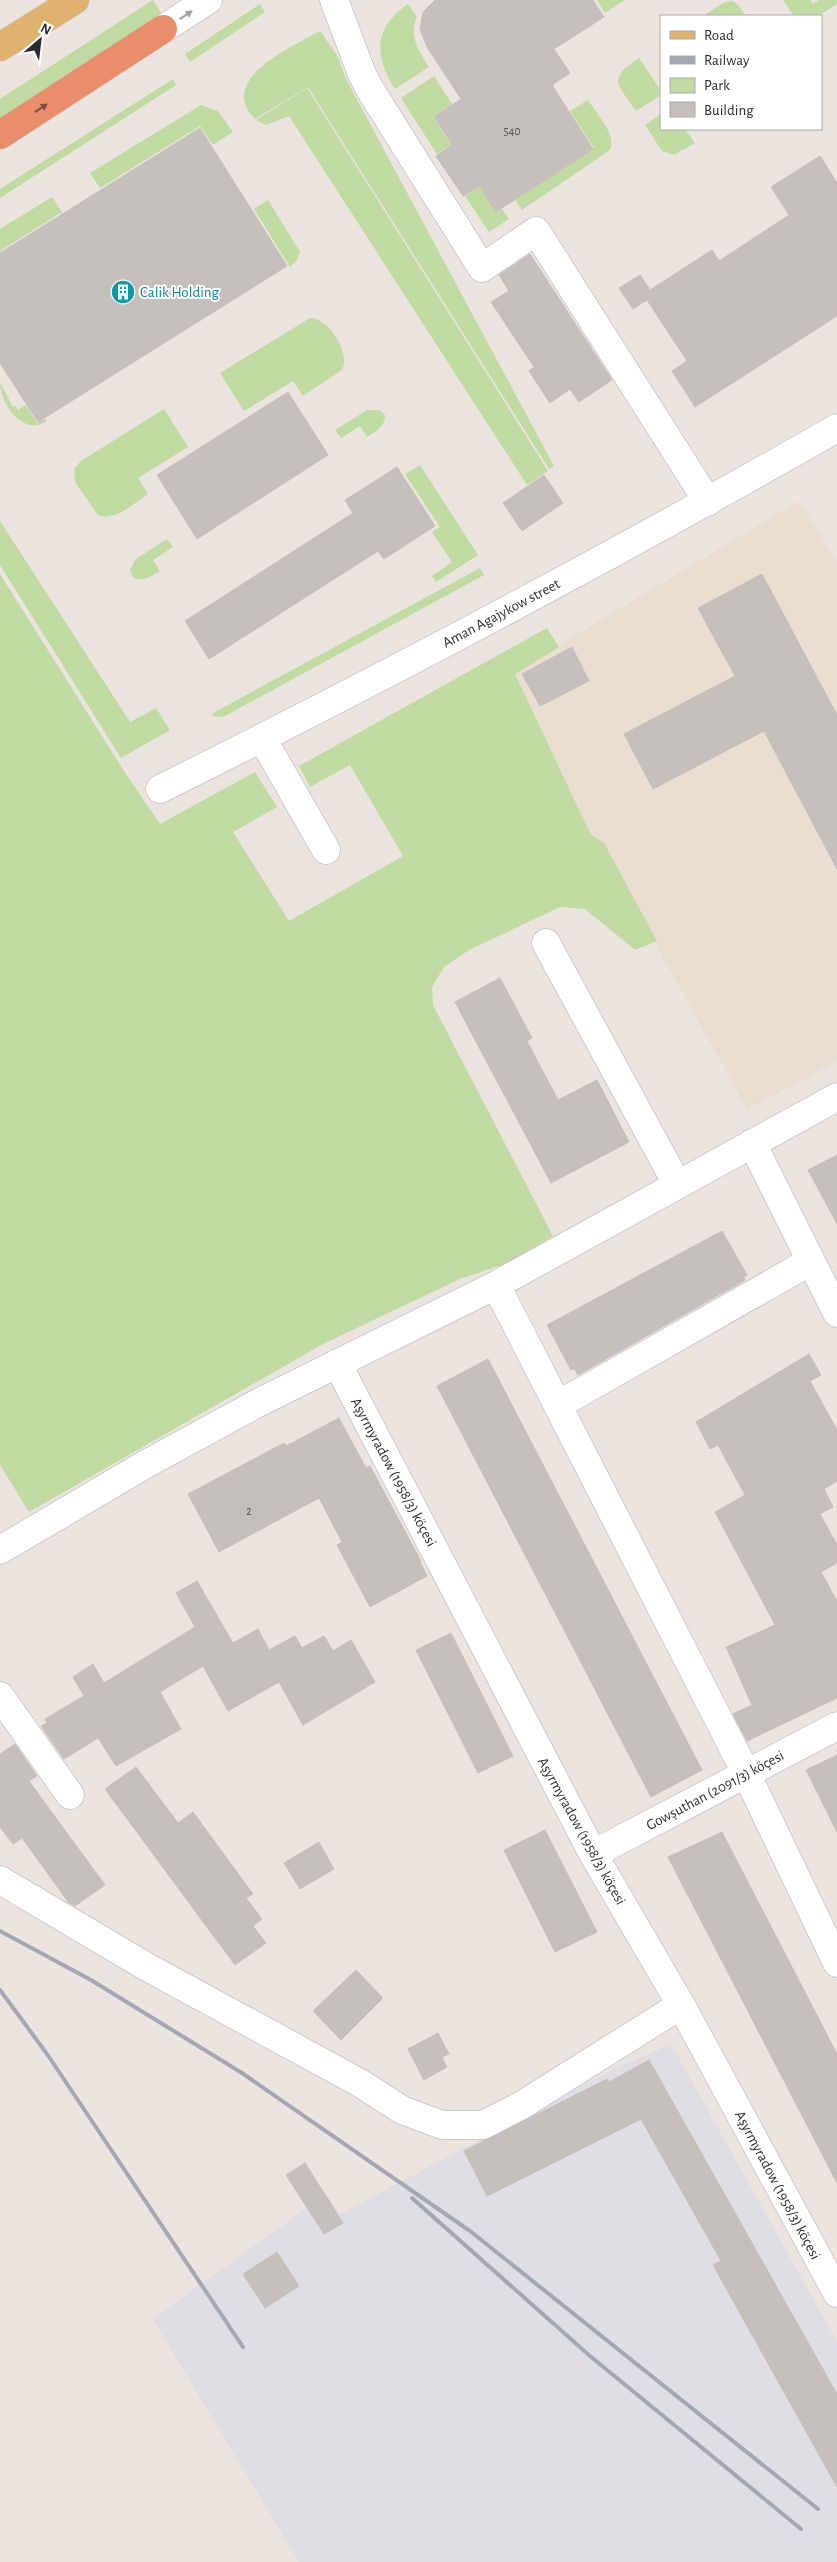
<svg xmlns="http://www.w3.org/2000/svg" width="837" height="2562" font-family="'Alegreya Sans',sans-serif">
  <rect width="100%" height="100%" fill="#ebe4df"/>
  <path fill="#dfdee4" d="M671,2044l166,298v220h-538l-146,-243 173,-125 14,20 268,-142z"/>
  <path fill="#eaded0" d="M799,501l38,61v500l-90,47 -147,-265 -10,-7 -79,-163z"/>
  <path fill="#bfdba2" d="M153,0l10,16 -163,105v-22z
    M597,0h28l-20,13z
    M783,0h27l3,4 6,-4h18v4l-19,12h-24z
    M732,1l5,3 9,12h-39l-1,-2 17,-11z
    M260,4l5,8 -75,50 -5,-8z
    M408,4l9,13c-9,18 2,35 12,50l-34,22c-21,-33 -22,-61 13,-85z
    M320,31l17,24 10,26 207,385 -5,3 -241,-382 -53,32c-39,-40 37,-72 65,-88z
    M639,58l22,33v4l-25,16c-18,-27 -30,-32 3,-53z
    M434,76l18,28 -19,13 18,28 -14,9 -36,-56z
    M173,79l3,6 -176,113v-9z
    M307,88l241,383 -21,14 -238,-369 -23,9 -10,-5z
    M588,100c8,13 29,34 22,50l-88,60 -7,-10 79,-52 -24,-37z
    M201,105l17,6 15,21 -20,13 -13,-19 -100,62 -10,-15z
    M661,114v15h24l10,14 -21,12 -12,-4 -17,-26z
    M479,186l17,27 6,-4 7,10 -20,13 -24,-36z
    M52,197l10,15 -62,39v-22z
    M268,200l32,52 -3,8 -7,7 -36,-58z
    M310,318c19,0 41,35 32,52l-39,26 -10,-15 -49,30 -24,-38z
    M0,382l13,25 2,-1 3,4 8,-5 11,18 8,-4 2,2c-24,16 -47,-17 -47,-39z
    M164,409l24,38 -50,31 10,16c-14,9 -33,28 -50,21l-23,-33 -1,-13 7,-8z
    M367,410h12l6,5c0,12 -9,16 -18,22l-7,-11 -19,12 -6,-8z
    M420,465l58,90 -42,27 -4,-6 20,-14 -20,-30 8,-5 -35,-53z
    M0,521l130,201 26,-14 14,22 -49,28 -121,-193z
    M167,539l6,8 -20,13 7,11c-9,5 -17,12 -27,6l-3,-7 6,-11z
    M480,568l4,7 -261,142 -11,-1 1,-3z
    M0,574l124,197 36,53 95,-52 22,35 -44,25 56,89 114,-65 -53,-91 -40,22 -11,-21 248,-138 12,19 -44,27 76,161 13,8 53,98 -22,9 -50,-41 -25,-2 -91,43 -25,17 -12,20 1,18 120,231 -48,28 -45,15 -137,65 -294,168 -29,-47z"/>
  <path fill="#c4bfba" stroke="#c6bfb9" d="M435,0h158l11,17 -50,32 16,24 -18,12 41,64 -97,63 -17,-26 -16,10 -27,-40 16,-11 -18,-28 27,-18 -34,-52 -7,-18 3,-17z
    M200,128l87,138 -249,156 -38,-59v-110z
    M820,156l17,27v133l-142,91 -23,-36 15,-10 -40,-61 -14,9 -14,-21 21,-13 10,15 62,-40 7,11 70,-46 -18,-28z
    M530,254l82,126 -33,22 -9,-13 -20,14 -21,-32 5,-4 -43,-65 18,-11 -10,-16z
    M288,392l40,63 -131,84 -40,-64z
    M397,467l38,59 -51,33 -6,-8 -169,108 -24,-38 168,-108 -8,-13z
    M544,475l19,28 -41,28 -19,-28z
    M762,574l75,141v154l-73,-138 -111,58 -29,-55 111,-58 -37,-68z
    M572,647l17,34 -49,25 -18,-32z
    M500,978l32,60 -5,3 31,59 39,-20 32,62 -78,41 -96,-181z
    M837,1155v69l-29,-54z
    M722,1231l25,44 -3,2 1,3 -167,95 -4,-7 -3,2 -24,-45z
    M809,1354l12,21 -11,6 27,49v51l-13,8 9,18 -13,7 17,31v18l-16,9 16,29v97l-90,43 -14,-27 19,-9 -26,-58 49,-22 -60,-113 30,-17 -27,-50 -8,4 -14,-27z
    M488,1359l214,411 -51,27 -214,-411z
    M339,1418l27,50 4,-2 51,95 -1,1 7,14 -57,31 -33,-62 5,-3 -23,-44 -100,54 -31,-58 96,-51 2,3z
    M197,1581l36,62 25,-14 11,21 26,-14 7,12 22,-12 9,15 18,-11 24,42 -72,43 -24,-43 -51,29 -25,-45 -43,26 21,37 -65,37 -18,-28 -34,21 -23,-33 6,-3 -2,-4 39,-23 -11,-19 20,-13 11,19 91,-56 -19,-34z
    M451,1633l62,123 -35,17 -62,-123z
    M15,1744l22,32 -8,5 76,104 -30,21 -6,-3 -47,-65 -9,6 -13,-17v-73z
    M837,1755v77l-31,-62z
    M136,1767l42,56 15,-11 60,82 -7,4 16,21 -9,7 13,17 -31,22 -130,-176z
    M545,1830l52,102 -42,20 -51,-102z
    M722,1832l115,222v129l-169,-326z
    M319,1842l15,27 -34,20 -16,-26z
    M356,1970l27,28 -42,42 -28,-29z
    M438,2033l11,21 -7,3 5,10 -23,13 -16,-31z
    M649,2060l188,334v93l-124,-222 8,-4 -80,-142 -154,77 -23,-45 143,-72 2,3z
    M305,2163l38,60 -19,11 -38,-59z
    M277,2252l22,34 -34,22 -22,-34z"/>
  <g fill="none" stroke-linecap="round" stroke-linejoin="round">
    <g stroke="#abafb5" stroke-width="29">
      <path id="minor" d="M334,0l28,74 9,17 111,177 54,-37 172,271
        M163,29l45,-29
        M262,738l64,112
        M160,789c229,-114 455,-234 677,-361
        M546,943l131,241
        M752,1143l85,170
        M496,1285l250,488 91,190
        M337,1363l256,491 88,151 156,288
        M558,1405l253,-144
        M0,1550l146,-86 110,-60 240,-119 341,-188
        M0,1696l70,99
        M593,1854l244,-128
        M0,1880l147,87 213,116 42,27 40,15h41l39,-20 159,-100"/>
    </g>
    <g stroke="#c4c4c4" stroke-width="29">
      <path id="major" d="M0,47l75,-47"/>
    </g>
    <g stroke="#c4c4c4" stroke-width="29">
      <path id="highway" d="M0,135l163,-106"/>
    </g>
    <use href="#minor" stroke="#fff" stroke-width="28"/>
    <use href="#major" stroke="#dfb36f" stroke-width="28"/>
    <use href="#highway" stroke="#ea8d6a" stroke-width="28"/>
    <path stroke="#a2a7b3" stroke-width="4" d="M0,1931l91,49 151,93 228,158 348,278
      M0,1990l47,64 196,293
      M412,2198l178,158 211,173"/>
  </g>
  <defs><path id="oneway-solid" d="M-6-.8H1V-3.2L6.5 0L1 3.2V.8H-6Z" transform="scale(1.25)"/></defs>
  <use fill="#a0a0a0" href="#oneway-solid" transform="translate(186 15) rotate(-33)"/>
  <use fill="#775244" href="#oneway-solid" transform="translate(41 108) rotate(-33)"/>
  <defs>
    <g id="building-disc" transform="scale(1.25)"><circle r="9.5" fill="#0f9aa8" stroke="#fff"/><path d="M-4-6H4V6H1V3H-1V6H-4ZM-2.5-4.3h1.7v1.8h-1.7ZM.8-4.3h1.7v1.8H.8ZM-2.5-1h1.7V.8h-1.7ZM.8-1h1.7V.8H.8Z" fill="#fff"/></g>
  </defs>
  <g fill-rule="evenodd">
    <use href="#building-disc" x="123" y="292"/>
  </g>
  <g text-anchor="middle" stroke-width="4" stroke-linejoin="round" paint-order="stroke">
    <g font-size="12" fill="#51504f">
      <text x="512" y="135">540</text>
      <text x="249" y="1515">2</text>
    </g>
    <g font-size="15" fill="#0d838f" stroke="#fff" text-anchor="start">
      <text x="140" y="297">Calik Holding</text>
    </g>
    <g font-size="15" fill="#2b2b2b" stroke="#fff">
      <text transform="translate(501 613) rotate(-28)" y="5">Aman Agajykow street</text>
      <text transform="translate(394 1472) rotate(62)" y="5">Aşyrmyradow (1958/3) köçesi</text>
      <text transform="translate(715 1790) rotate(-28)" y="5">Gowşuthan (2091/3) köçesi</text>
      <text transform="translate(582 1831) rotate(61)" y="5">Aşyrmyradow (1958/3) köçesi</text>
      <text transform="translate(778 2185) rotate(62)" y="5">Aşyrmyradow (1958/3) köçesi</text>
    </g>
  </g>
  <rect x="660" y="15" width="162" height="115" fill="#ffffff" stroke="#aaaaaa"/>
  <rect x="670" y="31" width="25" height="8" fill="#dfb36f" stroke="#aaaaaa"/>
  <text x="704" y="40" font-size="15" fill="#2b2b2b">Road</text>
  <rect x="670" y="56" width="25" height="8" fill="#a2a7b3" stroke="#aaaaaa"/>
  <text x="704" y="65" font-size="15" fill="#2b2b2b">Railway</text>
  <rect x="670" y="78" width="25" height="15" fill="#bfdba2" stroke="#aaaaaa"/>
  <text x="704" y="90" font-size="15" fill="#2b2b2b">Park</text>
  <rect x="670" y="102" width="25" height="15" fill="#c4bfba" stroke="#aaaaaa"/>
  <text x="704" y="115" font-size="15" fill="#2b2b2b">Building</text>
  <g transform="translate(40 40) rotate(28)" stroke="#ffffff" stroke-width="4" paint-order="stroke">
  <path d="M0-4L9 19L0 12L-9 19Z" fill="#2b2b2b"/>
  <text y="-8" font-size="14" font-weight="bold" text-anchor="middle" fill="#2b2b2b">N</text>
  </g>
</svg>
